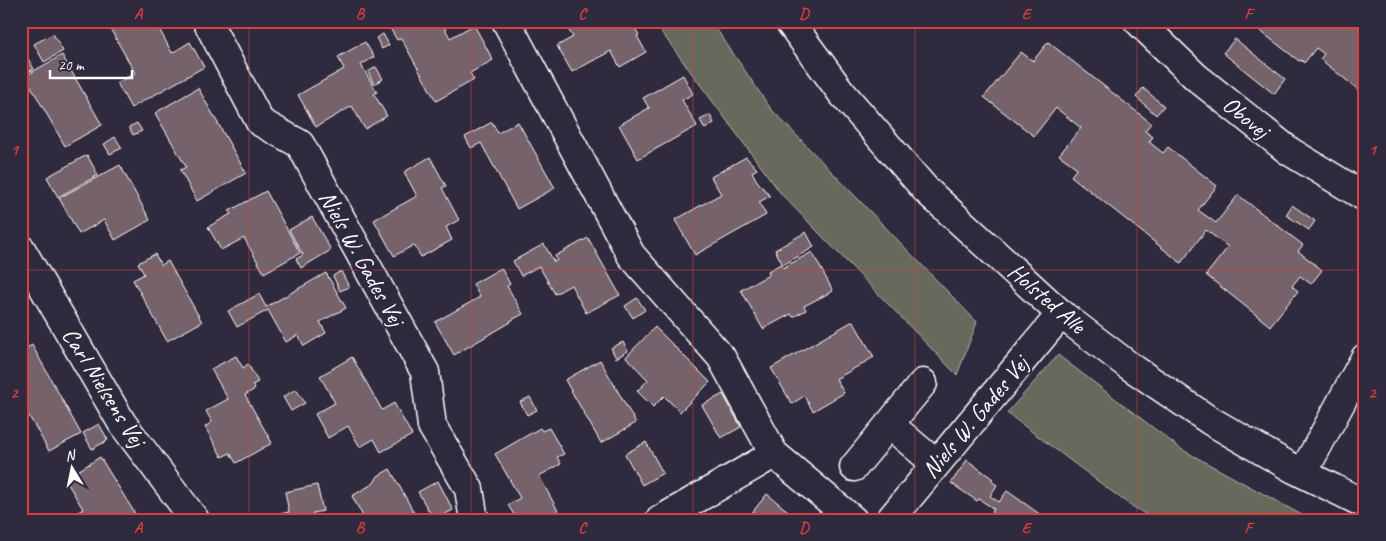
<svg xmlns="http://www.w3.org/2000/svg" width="1386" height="541" font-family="Caveat,sans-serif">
  <rect width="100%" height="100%" fill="#2f2a3d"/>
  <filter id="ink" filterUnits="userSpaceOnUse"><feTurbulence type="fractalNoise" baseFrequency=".02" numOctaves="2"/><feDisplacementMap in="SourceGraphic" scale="10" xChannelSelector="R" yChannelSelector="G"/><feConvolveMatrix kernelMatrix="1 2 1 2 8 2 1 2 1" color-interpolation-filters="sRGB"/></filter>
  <g filter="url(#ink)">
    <path fill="#68695b" stroke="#b4b4ad" d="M653,21h58l60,88 206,213 -20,53 -175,-180z
      M1058,355l123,94 130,71h-156l-28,-17 -120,-90z"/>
    <path fill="#76626b" stroke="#fff" d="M106,21h49l17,32 18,-11 14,25 -73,41 -14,-25 18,-10z
      M403,21h38l9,17 24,-13 19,35 -23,13 4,7 -38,21 -35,-63 -4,2 -7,-12z
      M582,21h49l8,14 -2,1 9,16 -26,15 -9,-16 -39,21 -15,-26 16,-9 -5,-8z
      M1252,21h113v74l-45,-36 4,-5 -8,-6 -12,15 -3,-3 -2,1 -49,-38z
      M53,34l10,17 -19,11 -10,-18z
      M383,34l6,11 -7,4 -6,-11z
      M1235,39l50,40 -11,15 -51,-41z
      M365,42l9,15 -13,8 16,27 -3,2 13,22 -22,13 -13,-23 -36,21 -18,-32 46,-26 -6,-12z
      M1048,42l103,81 -6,8 8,6 -4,5 14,11 5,-6 49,39 -19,24 18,13 22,-28 65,50 -5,6 24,19 -11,14 -11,-8 -8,10 6,5 -28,35 -64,-51 22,-28 -22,-17 -25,33 -110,-87 6,-8 -18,-13 22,-27 -25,-20 -22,28 -50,-39 37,-45 12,9z
      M21,47l13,22 -13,6z
      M62,55l40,70 -37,21 -40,-70z
      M376,67l7,12 -9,5 -6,-12z
      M683,75l10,19 -11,6 15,26 -59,33 -19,-34 30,-17 -6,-10z
      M198,88l48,85 -49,28 -17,-31 6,-3 -31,-54z
      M1143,88l21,18 -8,9 -20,-18z
      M710,115l4,8 -9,6 -5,-9z
      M492,122l6,11 20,-11 37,66 -38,21 -36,-66 -10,5 -6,-11z
      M137,123l5,8 -9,4 -4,-8z
      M115,137l7,11 -12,6 -6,-10z
      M87,155l11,20 -40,22 -11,-20z
      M430,157l16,29 -4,2 17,32 -13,7 6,13 -31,17 -7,-12 -20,11 -20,-36 43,-24 -13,-24z
      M746,157l11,12 -5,3 5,9 13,15 -11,6 7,13 -71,40 -20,-35 46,-26 -10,-17z
      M120,165l30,55 -35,20 -11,-20 -25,14 -20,-36z
      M266,191l34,62 -36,20 -20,-35 -23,12 -13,-23 23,-13 -2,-3z
      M1292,205l23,16 -6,9 -23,-15z
      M312,217l19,33 -30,18 -5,-9 7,-4 -14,-25z
      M806,232l8,15 -31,18 -8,-15z
      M588,238l32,57 -34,18 -15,-28 -16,9 -16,-28 -18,10 -8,-15 31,-17 10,18 3,-2 -2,-4z
      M812,252l21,39 -29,15 2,4 -13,7 -2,-3 -28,15 -22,-39 28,-15 -1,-4 13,-7 2,4z
      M155,254l6,11 7,-4 34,61 -35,19 -34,-61 11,-6 -6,-11z
      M501,268l9,16 -3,2 16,28 -13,7 1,1 -57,33 -19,-33 45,-25 -7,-13z
      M341,271l8,16 -9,4 -7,-15z
      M326,273l20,35 -26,14 6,11 -22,13 -6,-11 -12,7 -18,-32 -31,17 -9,-16 31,-17 7,13z
      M637,298l8,12 -12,8 -8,-12z
      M853,321l21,36 -38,22 8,14 -31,18 -9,-15 -12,8 -21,-36z
      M655,327l55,55 -30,30 -16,-16 -11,11 -16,-16 11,-11 -22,-23z
      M623,342l5,9 -12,7 -5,-10z
      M32,345l49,89 -32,17 -28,-49v-51z
      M236,356l7,12 5,-4 10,18 -6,3 3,4 -10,6 27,48 -36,20 -6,-10 -8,4 -17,-30 7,-5 -6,-11 22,-12 -17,-30z
      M352,357l30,53 12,-7 18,32 -31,17 -7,-13 -14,8 -12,-21 -20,12 -13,-24 20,-11 -15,-27z
      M600,360l36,63 -35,20 -36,-63z
      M296,389l9,14 -14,8 -8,-14z
      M723,394l18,33 -20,11 -19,-33z
      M530,397l7,13 -10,5 -7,-13z
      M99,424l9,16 -16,9 -9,-16z
      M540,428l2,3 7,-3 15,26 -7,3 4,7 -22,12 24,44h-46l-9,-15 12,-7 -25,-44z
      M646,442l17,31 -21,12 -17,-31z
      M100,457l39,63h-56l-5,-8 5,-3 -18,-30z
      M967,460l26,19 -2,2 6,4 -7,11 9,6 8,-11 41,29h-45l-11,-8 2,-3 -15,-10 -2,2 -26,-18z
      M390,469l28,51h-53l-13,-24 22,-13 4,-7z
      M438,481l15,29 -19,10 -16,-28z
      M317,485l6,26 -10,2 2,7h-62l36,-8 -4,-20z
      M767,494l32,26h-53z"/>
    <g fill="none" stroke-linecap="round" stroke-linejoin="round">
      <g stroke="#fff" stroke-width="31">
        <path id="minor" d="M207,21l53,101 40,22 125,228 7,54 37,63 5,31
          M506,21l125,234 90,102 53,97 79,66
          M789,21l52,71 85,98 135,124 67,51 81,55 85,49 71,35
          M1138,21l58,56 93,74 76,46
          M21,249l101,174 73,97
          M889,424l47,40
          M854,467l69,-84
          M1303,473l62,-115
          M660,520l114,-66
          M890,520l171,-206"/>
      </g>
      <use href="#minor" stroke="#2f2a3d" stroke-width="28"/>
    </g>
  </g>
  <path fill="none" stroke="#da3e3e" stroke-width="1" stroke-opacity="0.55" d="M249,21v499M471,21v499M693,21v499M915,21v499M1137,21v499M21,270h1344"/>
  <g text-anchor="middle" stroke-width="4" stroke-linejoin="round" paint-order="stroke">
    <g font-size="24" fill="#fff" stroke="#2f2a3d">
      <text transform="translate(1246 117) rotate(39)" y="8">Obovej</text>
      <text transform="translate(362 258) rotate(61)" y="8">Niels W. Gades Vej</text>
      <text transform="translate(1047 298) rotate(41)" y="8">Holsted Alle</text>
      <text transform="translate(104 387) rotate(58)" y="8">Carl Nielsens Vej</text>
      <text transform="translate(975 417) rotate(-50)" y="8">Niels W. Gades Vej</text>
    </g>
  </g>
  <rect width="1386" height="541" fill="none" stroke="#2f2a3d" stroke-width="55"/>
  <g transform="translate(72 468) rotate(350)" stroke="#2f2a3d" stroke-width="4" paint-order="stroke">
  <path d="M0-4L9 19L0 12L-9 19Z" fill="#ffffff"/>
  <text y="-8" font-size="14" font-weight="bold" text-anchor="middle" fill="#ffffff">N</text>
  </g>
  <path d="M50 70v8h82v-8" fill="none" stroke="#ffffff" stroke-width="2.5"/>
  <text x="58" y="70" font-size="15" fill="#ffffff" stroke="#2f2a3d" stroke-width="4" paint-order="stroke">20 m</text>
  <rect x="28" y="28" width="1330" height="486" fill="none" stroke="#da3e3e" stroke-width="2"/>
  <g font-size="16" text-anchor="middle" font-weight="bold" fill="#da3e3e">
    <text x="138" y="19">A</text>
    <text x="360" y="19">B</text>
    <text x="582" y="19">C</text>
    <text x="804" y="19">D</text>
    <text x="1026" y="19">E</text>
    <text x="1248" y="19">F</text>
    <text x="14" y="155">1</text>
    <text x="1372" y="155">1</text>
    <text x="14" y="398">2</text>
    <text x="1372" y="398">2</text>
    <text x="138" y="533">A</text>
    <text x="360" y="533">B</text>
    <text x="582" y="533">C</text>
    <text x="804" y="533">D</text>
    <text x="1026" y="533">E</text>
    <text x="1248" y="533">F</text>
  </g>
</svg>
